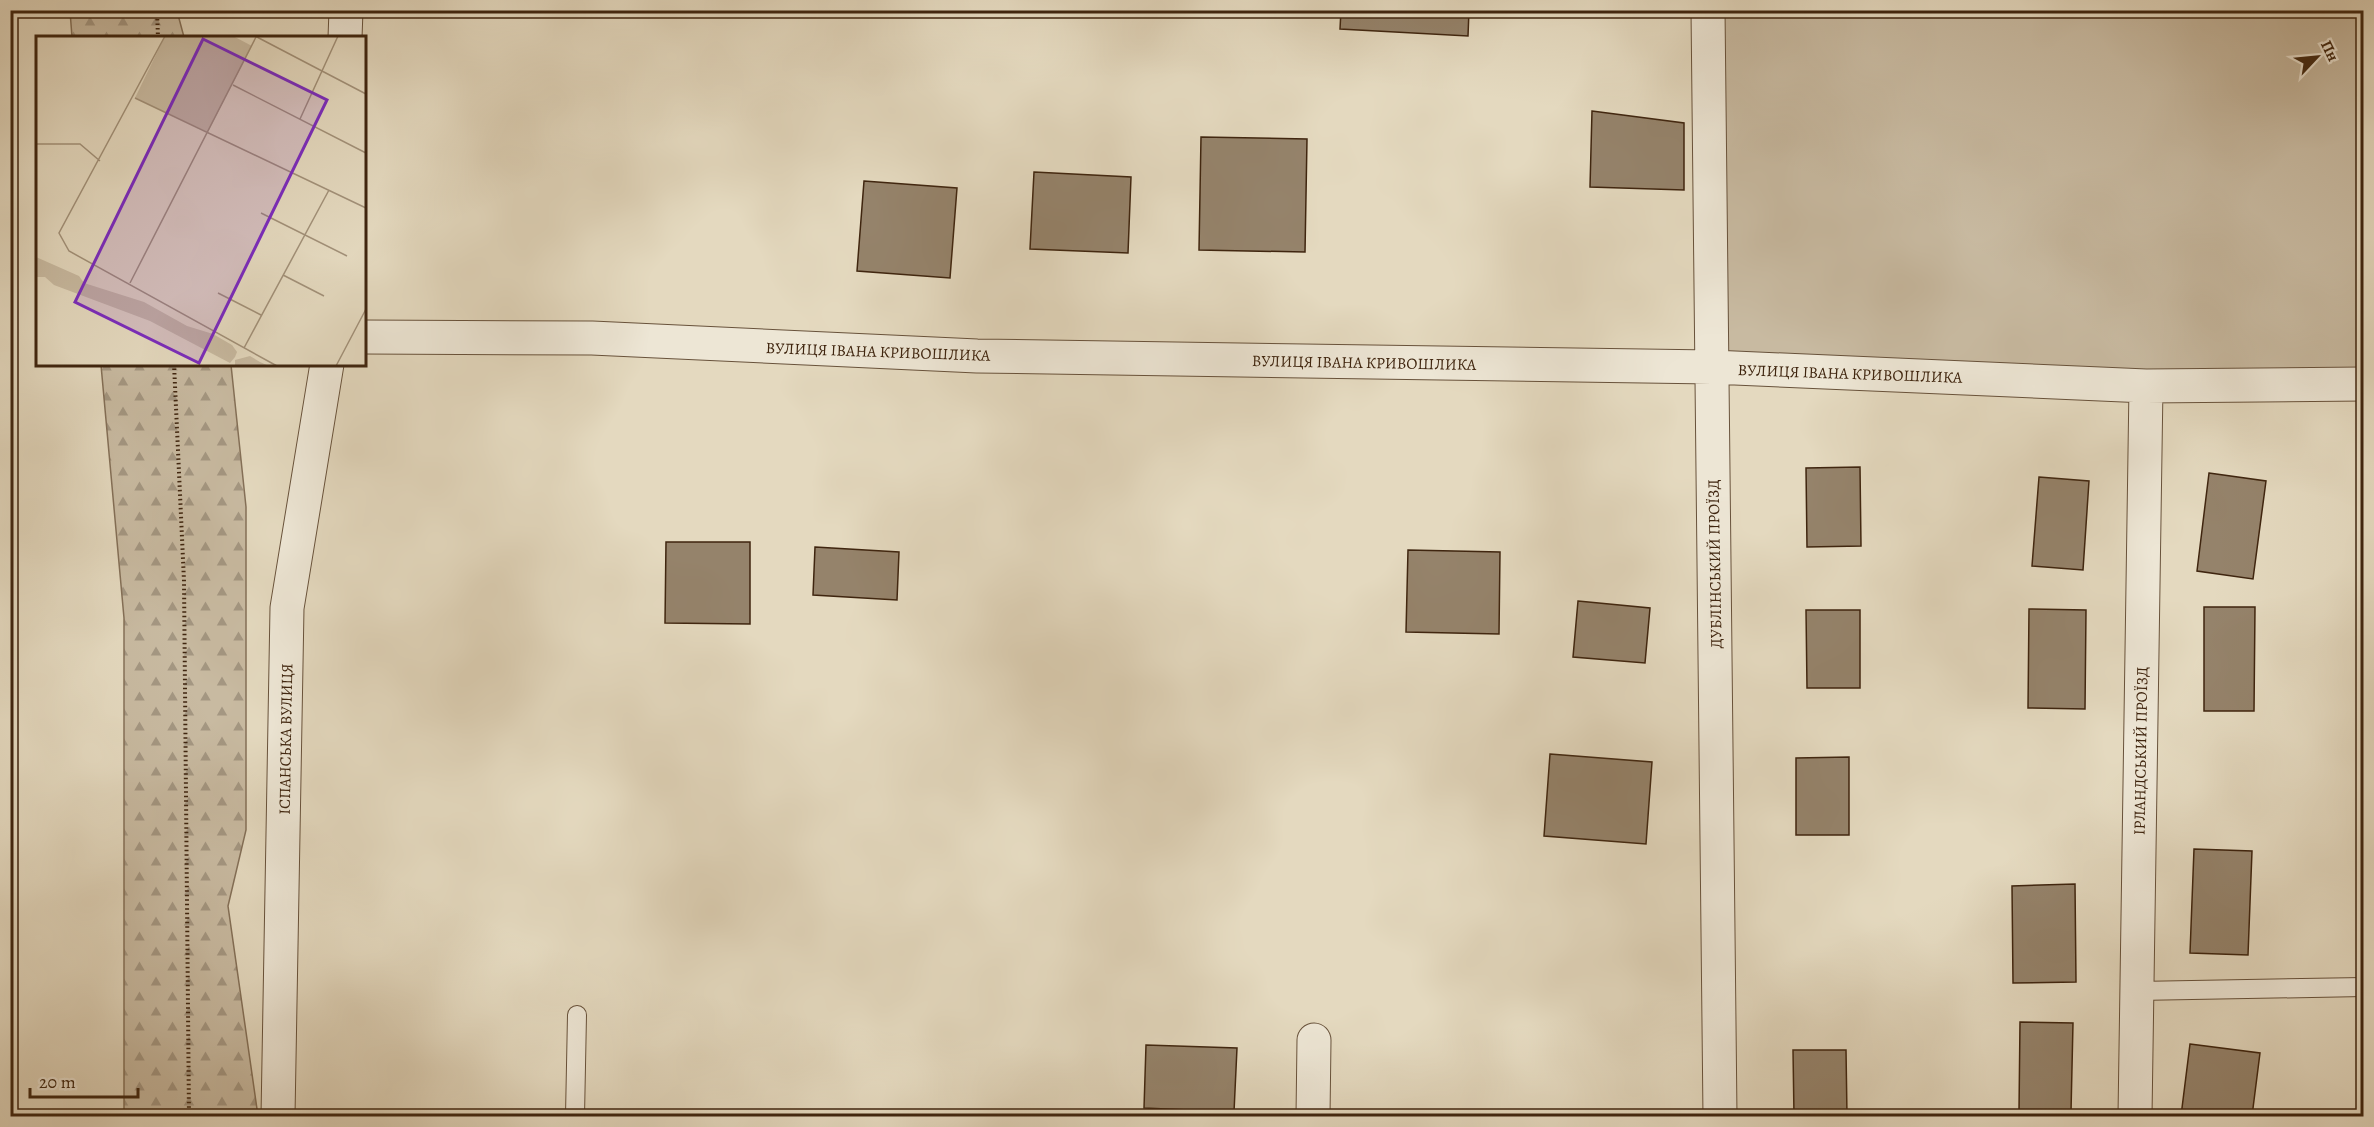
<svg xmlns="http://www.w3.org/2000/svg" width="2374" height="1127" font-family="Alegreya,serif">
  <defs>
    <pattern id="forest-firs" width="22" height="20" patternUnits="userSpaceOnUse" patternTransform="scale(1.5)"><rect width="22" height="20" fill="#c8baa1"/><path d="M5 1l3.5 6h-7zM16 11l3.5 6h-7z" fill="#a49782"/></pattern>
  </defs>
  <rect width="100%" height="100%" fill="#e4d9bf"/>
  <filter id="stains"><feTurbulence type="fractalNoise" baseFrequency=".00333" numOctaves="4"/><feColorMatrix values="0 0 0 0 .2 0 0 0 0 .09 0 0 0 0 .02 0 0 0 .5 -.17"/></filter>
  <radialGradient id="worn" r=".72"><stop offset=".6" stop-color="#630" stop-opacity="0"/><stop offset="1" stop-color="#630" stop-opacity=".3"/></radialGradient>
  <path fill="#c8baa1" stroke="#847058" stroke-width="1.5" d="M1708,11h655v369l-651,-13z"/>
  <path fill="url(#forest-firs)" stroke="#847058" stroke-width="1.5" d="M70,11h107l7,26h-112z
    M101,365h130l15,142v323l-18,76 30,210h-134v-498z"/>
  <path fill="#95836b" stroke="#3f250f" stroke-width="1.5" d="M616,10h92v5l-92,-1z
    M1341,10h128l-1,26 -128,-7z
    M1592,111l92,12v67l-94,-3z
    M1201,137l106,2 -2,113 -106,-2z
    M1034,172l97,5 -3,76 -98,-4z
    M864,181l93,7 -7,90 -93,-7z
    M1860,467l1,79 -54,1 -1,-79z
    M2209,473l57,8 -13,98 -56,-8z
    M2039,477l50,4 -6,89 -51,-4z
    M666,542h84v82l-85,-1z
    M815,547l84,5 -2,48 -84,-5z
    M1408,550l92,2 -1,82 -93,-2z
    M1578,601l72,7 -5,55 -72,-6z
    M2204,607h51l-1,104h-50z
    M2029,609l57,1 -1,99 -57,-1z
    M1806,610h54v78h-53z
    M1550,754l102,8 -6,82 -102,-8z
    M1849,757v78h-53v-77z
    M2194,849l58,2 -4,104 -58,-2z
    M2075,884l1,98 -63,1 -1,-97z
    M2020,1022l53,1 -2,89h-52z
    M2190,1044l70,9 -8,63h-71z
    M1146,1045l91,3 -3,64 -90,-4z
    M1793,1050h53l1,66h-53z"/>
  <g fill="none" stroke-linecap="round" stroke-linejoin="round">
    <g stroke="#68523b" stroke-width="20">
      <path id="service" d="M2137,991l227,-4
        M575,1116l2,-101"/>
    </g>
    <g stroke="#68523b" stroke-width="35">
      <path id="minor" d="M1708,10l12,1106
        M345,38l1,-28
        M364,337l228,1 385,18 735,11 434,19 218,-2
        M278,1116l9,-508 40,-244
        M1313,1116l1,-76
        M2135,1116l11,-730"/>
    </g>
    <path stroke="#3f250f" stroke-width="4" stroke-dasharray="1.5 3" stroke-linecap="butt" d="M157,10l1,28
      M174,364l10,217 5,535"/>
    <use href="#service" stroke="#ede6d5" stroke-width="18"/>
    <use href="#minor" stroke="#ede6d5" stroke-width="33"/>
  </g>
  <g text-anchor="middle" stroke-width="6" stroke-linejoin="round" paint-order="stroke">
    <g font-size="16" fill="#3f250f" stroke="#ede6d5">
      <text transform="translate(878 351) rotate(2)" y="6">ВУЛИЦЯ ІВАНА КРИВОШЛИКА</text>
      <text transform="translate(1364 362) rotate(1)" y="6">ВУЛИЦЯ ІВАНА КРИВОШЛИКА</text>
      <text transform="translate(1850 373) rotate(2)" y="6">ВУЛИЦЯ ІВАНА КРИВОШЛИКА</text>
      <text transform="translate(1714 564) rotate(-91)" y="6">ДУБЛІНСЬКИЙ ПРОЇЗД</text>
      <text transform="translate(285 739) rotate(-89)" y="6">ІСПАНСЬКА ВУЛИЦЯ</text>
      <text transform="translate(2140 751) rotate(-89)" y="6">ІРЛАНДСЬКИЙ ПРОЇЗД</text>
    </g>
  </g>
  <g transform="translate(36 36)">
    <rect width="330" height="330" fill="#e4d9bf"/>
    <path d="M129,0h68l19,10 -44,86 -73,-34z" fill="#c8baa1"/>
    <path d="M0,221l43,19 5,7 60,19 43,24 26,8 19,11 5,7 -2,5 -5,6 -80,-42 -96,-36 -9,-8h-9zM214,320l10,6 9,4h-34v-6z" fill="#c8baa1"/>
    <path fill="none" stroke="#a29179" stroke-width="1.5" d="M129,0l-106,197 10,18 208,115M219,0l111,58M197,49l133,68M99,62l231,110M264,83l38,-83M0,108h44l20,17M225,177l86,43M247,239l41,21M94,247l126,-246M182,257l43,22M208,312l85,-158M300,330l30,-57"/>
    <path fill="#7b2cbf" fill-opacity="0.15" stroke="#7b2cbf" stroke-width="3" d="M167,3l124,61 -128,263 -124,-61z"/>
    <rect width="330" height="330" fill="none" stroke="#3f250f" stroke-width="3"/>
  </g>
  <rect width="2374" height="1127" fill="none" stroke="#e4d9bf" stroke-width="36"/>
  <rect x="12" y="12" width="2350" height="1103" fill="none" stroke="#3f250f" stroke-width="3"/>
  <rect x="18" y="18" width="2338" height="1091" fill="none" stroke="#3f250f" stroke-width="1.5"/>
  <g transform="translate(2317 57) rotate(64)" stroke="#ede6d5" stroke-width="4.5" paint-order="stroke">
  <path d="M0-4.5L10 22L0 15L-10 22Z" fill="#3f250f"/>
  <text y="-9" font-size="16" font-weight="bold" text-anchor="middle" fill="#3f250f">Пн</text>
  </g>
  <path d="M30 1088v9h108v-9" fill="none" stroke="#3f250f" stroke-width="3"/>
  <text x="39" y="1088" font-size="18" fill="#3f250f" stroke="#ede6d5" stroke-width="4.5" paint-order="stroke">20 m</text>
  <rect width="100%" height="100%" filter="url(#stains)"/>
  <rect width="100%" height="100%" fill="url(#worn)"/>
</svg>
